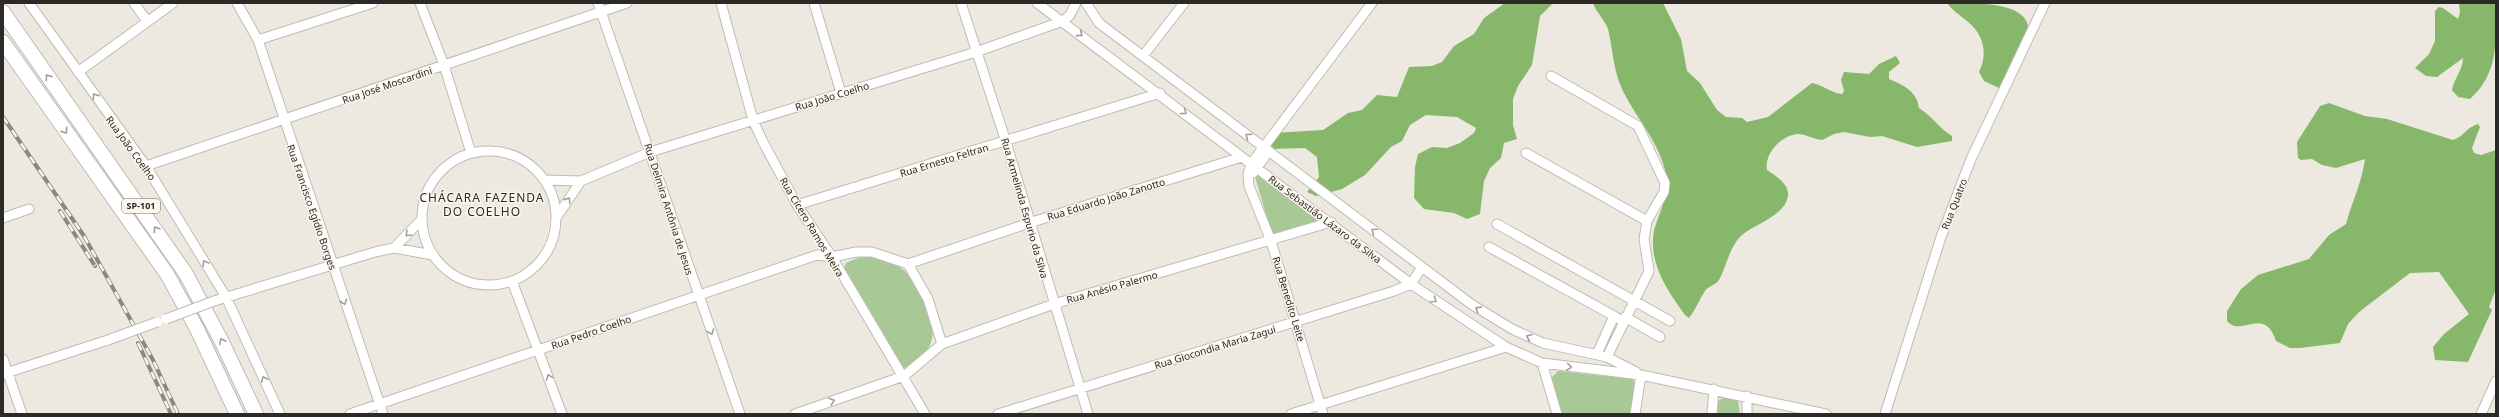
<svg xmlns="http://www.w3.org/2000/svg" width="2499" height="417" font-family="'Noto Sans',sans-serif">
  <rect width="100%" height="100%" fill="#ede9e0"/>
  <path fill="#a8c995" d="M1257,175l61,45 1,2 -47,13 -17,-58z
    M873,256c9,3 20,6 28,12 16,10 36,52 31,71 -2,12 -14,21 -23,28l-8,1 -58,-97 3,-8 14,-6z
    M1558,371l75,8 2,5 -4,30h-69l-10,-33v-4z
    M1726,396l12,4 2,14h-23l1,-13z"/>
  <path fill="#87b76a" d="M1505,3h48l-13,13 -8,49 -14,21 -5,13v26l4,14 -13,4 -3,15 -11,10 -6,13 -4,33 -13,5 -13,-6 -30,-4 -10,-11 1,-31 3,-13 14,-7 15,1 13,-5 14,-10 2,-5 -19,-11 -31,-2 -16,10 -8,16 -11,6 -26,28 -23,14 -26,7 -9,-4 12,-15 -2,-20 -12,-9 -34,1 -4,-4 6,-12 50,-3 25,-17 14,-3 15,-15 20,2 12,-30 23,-1 10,-4 12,-16 20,-12 10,-16z
    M1593,3h70l18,36 6,32 13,12 17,27 9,7 16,1 5,4 21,-5 44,-34c11,2 19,10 30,11l2,-3 -3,-11 3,-8 25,2 10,-10 17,-8 4,7 -11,9v7c14,6 28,12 30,29 13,8 20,20 33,28v5l-35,6 -35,-11 -12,1 -26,-5 -10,2 -12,6c-8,-1 -17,-6 -24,-6 -17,1 -34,20 -31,36 8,5 22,14 21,25 -2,21 -34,29 -47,41 -11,10 -15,31 -22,44 -3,5 -11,6 -14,11 -6,9 -9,18 -16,27l-4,-3c-18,-25 -39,-55 -30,-88 6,-18 15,-34 11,-53 -6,-31 -30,-56 -43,-83 -10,-20 -10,-42 -15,-62 -2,-7 -12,-17 -15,-26z
    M1947,3c26,0 94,-3 79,36 -6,17 -17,34 -25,50l-17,-8 -5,-9c9,-18 5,-37 -11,-50 -8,-7 -15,-11 -21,-19z
    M2459,3h37c0,39 3,70 -26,96l-12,-2 -6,-7c2,-12 11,-20 11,-32l-26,19 -11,-1 -11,-8 14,-14 6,-13v-30l4,-4 4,1 15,11 2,-7z
    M2329,103l36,13 22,3 66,21c10,-3 14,-13 25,-16l2,3 -8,21 2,5 7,2 15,-5v139l-7,18 3,3 -24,52 -33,-2 -2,-13 11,-13 25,-20 -30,-42 -29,1 -51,39 -11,12 -8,19 -40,5h-10l-14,-7c-12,-36 -34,-3 -49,-20v-10l14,-22 17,-14 51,-16 20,-24 17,-11c6,-22 16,-42 19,-65l-29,9 -14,-3 -10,-6 -11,1 -3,-2 -1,-16 23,-36z"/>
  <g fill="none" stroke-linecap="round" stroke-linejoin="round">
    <g stroke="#bfbbb3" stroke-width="11">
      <path id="minor" d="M29,3l117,163 80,131 54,117
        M134,3l13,18
        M237,3l21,37 125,374
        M420,3l24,62 27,88
        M598,3l142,411
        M721,3l32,117 10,22 34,63 35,52 93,157
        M814,3l27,90
        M961,3l45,139 82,272
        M1037,3l374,281 95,63 36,16 99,12 185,39
        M1086,3l13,20 372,281 41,25 31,14 64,14 29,15
        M258,40l115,-37
        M1143,56l41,-53
        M78,72l95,-69
        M1551,76l87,50 27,57 -1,9 -17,29 -3,18 5,32 -42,86
        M422 218a67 67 0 1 1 134 0a67 67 0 1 1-134 0Z
        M1526,153l121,68
        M146,166l481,-163
        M1253,173l16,-22
        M544,180l37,1 69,-29 326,-100 87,-31 7,-6 6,-12
        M797,205l363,-112
        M3,218l26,-9
        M556,218l25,-37
        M1497,224l173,97
        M1489,247l125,69
        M394,248l28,-29
        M908,264l20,35 14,45
        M512,281l50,133
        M214,301l161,-49 19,-4 39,7
        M1625,317l35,20
        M1597,354l17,-38 5,3
        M3,359l19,55
        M1542,363l15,51
        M3,374l105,-34
        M1747,396v18
        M350,414l467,-159 15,2 24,-5h16l36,12 121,-41 213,-66
        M795,414l109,-38 38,-32 112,-40 277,-82
        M998,414l396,-123 17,-7 11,-17
        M1291,414l215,-67
        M1323,414l-52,-173 -22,-55 -1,-12 3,-10 121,-161
        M1635,414l6,-39
        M1712,414l2,-25
        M1885,414l56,-177 30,-78 74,-156
        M2481,414l15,-33"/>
    </g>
    <g stroke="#bfbbb3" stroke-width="16">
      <path id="highway" d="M3,12l183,262 36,68 34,72
        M3,42l164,232 30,55 40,85"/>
    </g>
    <use href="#minor" stroke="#fff" stroke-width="9"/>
    <use href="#highway" stroke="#fff" stroke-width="14"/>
    <g stroke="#8b8882" stroke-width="4">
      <path id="rail" d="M3,117l81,119 69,124 25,54
        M60,211l35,55
        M138,343l33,71"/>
    </g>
    <use href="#rail" stroke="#fbf6ee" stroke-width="2.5" stroke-dasharray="8" stroke-linecap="butt"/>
    <g stroke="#bfbbb3" stroke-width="11" stroke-linecap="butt">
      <path id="minor-bridge" d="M166,319l48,-18
        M108,340l49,-18"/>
    </g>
    <use href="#minor-bridge" stroke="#fff" stroke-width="9"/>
  </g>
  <defs><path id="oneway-chevron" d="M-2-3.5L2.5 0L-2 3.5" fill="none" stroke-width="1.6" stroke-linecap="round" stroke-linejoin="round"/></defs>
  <g stroke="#a09f9d">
    <use href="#oneway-chevron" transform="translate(1080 34) rotate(37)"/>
    <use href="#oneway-chevron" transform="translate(48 77) rotate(-125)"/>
    <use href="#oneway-chevron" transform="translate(95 96) rotate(-125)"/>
    <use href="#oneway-chevron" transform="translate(1184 112) rotate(37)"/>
    <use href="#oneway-chevron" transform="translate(65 131) rotate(55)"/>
    <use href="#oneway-chevron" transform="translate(1248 136) rotate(-143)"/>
    <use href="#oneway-chevron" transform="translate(568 200) rotate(-55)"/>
    <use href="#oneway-chevron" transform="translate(156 229) rotate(-124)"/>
    <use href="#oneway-chevron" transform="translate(1374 231) rotate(-145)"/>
    <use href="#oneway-chevron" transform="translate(408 234) rotate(135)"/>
    <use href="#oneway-chevron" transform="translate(205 263) rotate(-121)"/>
    <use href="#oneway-chevron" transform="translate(1434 300) rotate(35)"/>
    <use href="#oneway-chevron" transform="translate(344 302) rotate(71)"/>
    <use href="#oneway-chevron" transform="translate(1478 309) rotate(-148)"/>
    <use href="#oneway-chevron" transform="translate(711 332) rotate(70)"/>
    <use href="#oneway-chevron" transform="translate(1529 337) rotate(-157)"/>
    <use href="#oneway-chevron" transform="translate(222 341) rotate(-117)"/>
    <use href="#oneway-chevron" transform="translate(1569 367) rotate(8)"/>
    <use href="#oneway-chevron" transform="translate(549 377) rotate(-110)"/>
    <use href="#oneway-chevron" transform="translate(264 379) rotate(-115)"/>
    <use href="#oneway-chevron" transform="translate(832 401) rotate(-19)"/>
  </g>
  <g text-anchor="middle" stroke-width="3" stroke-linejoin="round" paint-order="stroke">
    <rect fill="#fbf6ee" stroke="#696762" stroke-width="1" x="122" y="199" width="38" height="14" rx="3"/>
    <g font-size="9" font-weight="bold" fill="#2b2a26">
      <text x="141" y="209">SP-101</text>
    </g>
    <g font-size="10" fill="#2b2a26" stroke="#fbf6ee">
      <text transform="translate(387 85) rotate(-19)" y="4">Rua José Moscardini</text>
      <text transform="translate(832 96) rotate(-17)" y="4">Rua João Coelho</text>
      <text transform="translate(131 148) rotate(54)" y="4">Rua João Coelho</text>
      <text transform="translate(944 160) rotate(-17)" y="4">Rua Ernesto Feltran</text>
      <text transform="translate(1106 199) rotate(-17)" y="4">Rua Eduardo João Zanotto</text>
      <text transform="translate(1954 204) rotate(-69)" y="4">Rua Quatro</text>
      <text transform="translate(312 207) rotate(71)" y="4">Rua Francisco Egídio Borges</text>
      <text transform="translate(1025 208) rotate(74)" y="4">Rua Armelinda Espurio da Silva</text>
      <text transform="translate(669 209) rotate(72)" y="4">Rua Delmira Antônia de Jesus</text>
      <text transform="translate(1325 219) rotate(37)" y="4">Rua Sebastião Lázaro da Silva</text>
      <text transform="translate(812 227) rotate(59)" y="4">Rua Cícero Ramos Meira</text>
      <text transform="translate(1112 287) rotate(-16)" y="4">Rua Anésio Palermo</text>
      <text transform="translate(1289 299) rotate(73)" y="4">Rua Benedito Leite</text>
      <text transform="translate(591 332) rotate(-19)" y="4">Rua Pedro Coelho</text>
      <text transform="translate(1215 347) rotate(-17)" y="4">Rua Giocondia Maria Zagui</text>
    </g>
    <g font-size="12" letter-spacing="1" fill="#2b2a26" stroke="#fbf6ee">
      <text x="482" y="202">CHÁCARA FAZENDA<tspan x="482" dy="14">DO COELHO</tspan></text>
    </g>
  </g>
  <rect width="2499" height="417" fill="none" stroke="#2b2a26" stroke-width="8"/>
</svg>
